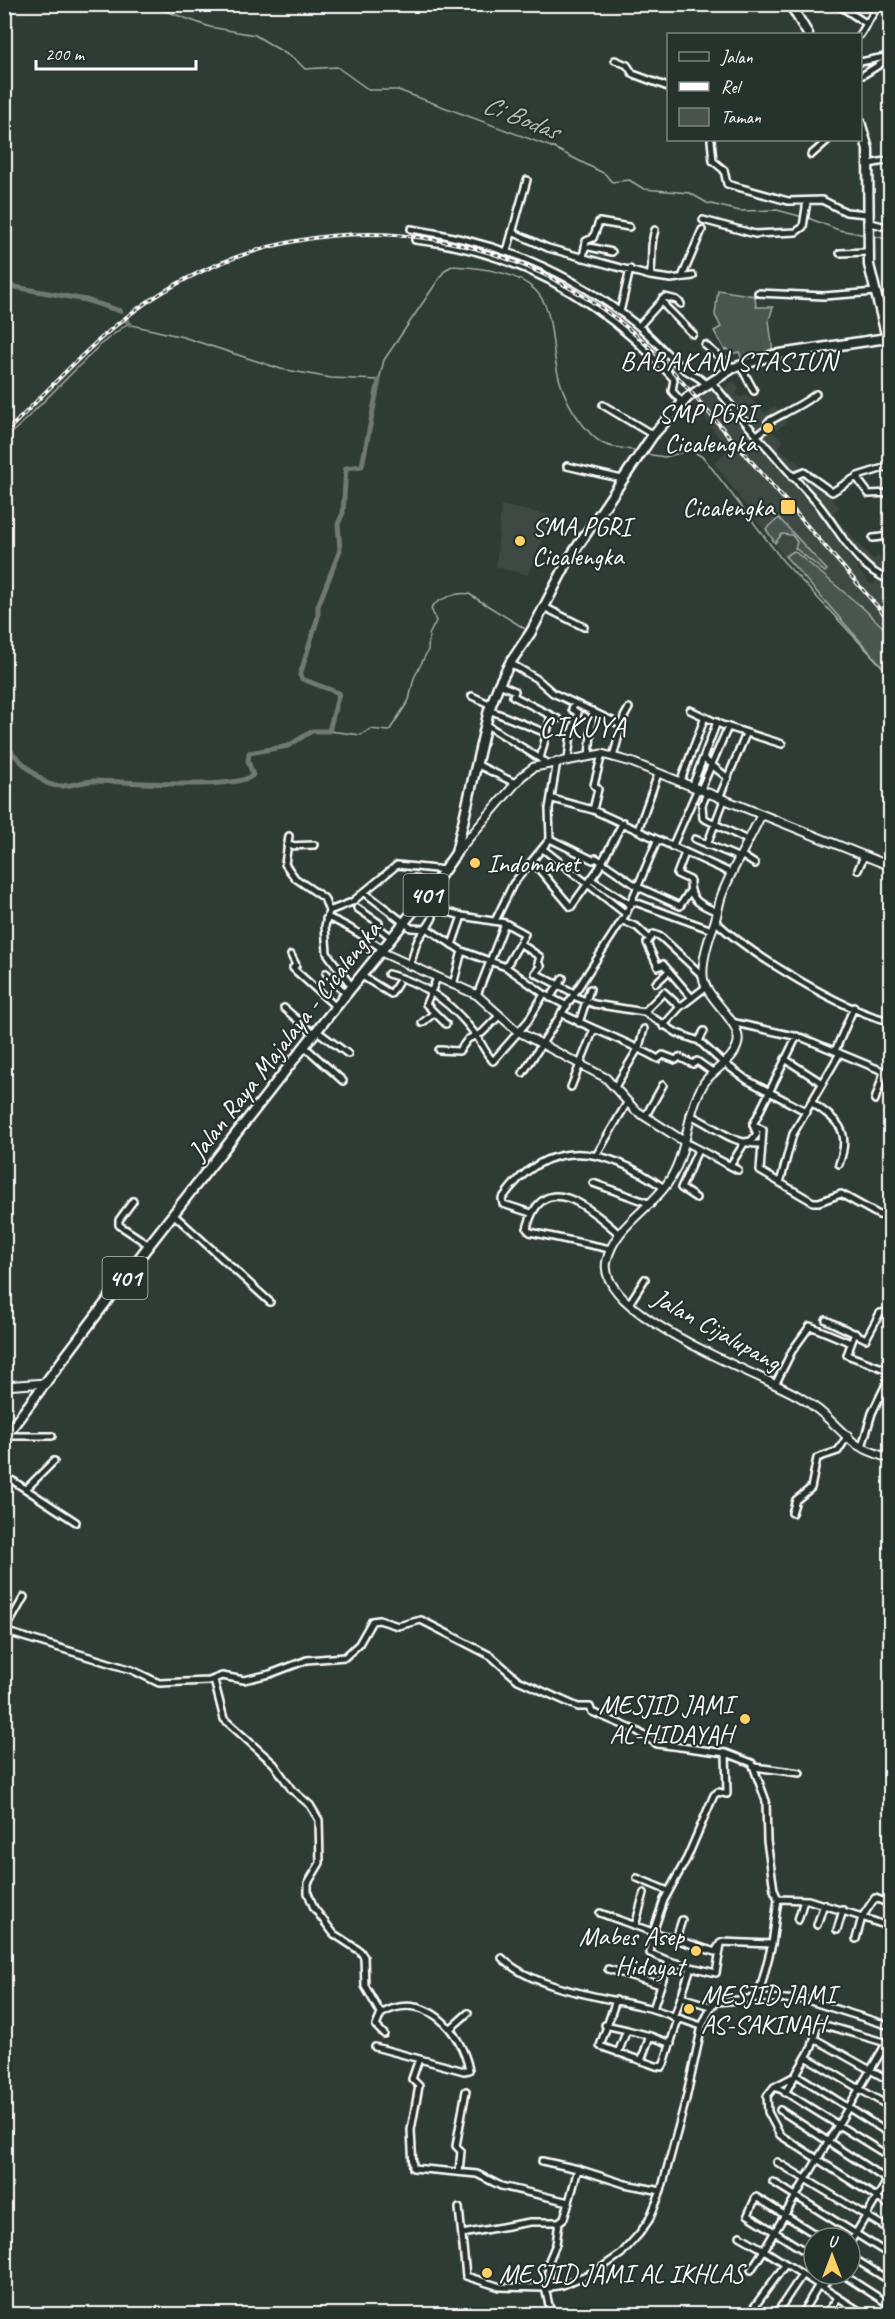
<svg xmlns="http://www.w3.org/2000/svg" width="895" height="2319" font-family="Caveat,sans-serif">
  <rect width="100%" height="100%" fill="#2f3b35"/>
  <filter id="ink" filterUnits="userSpaceOnUse"><feTurbulence type="fractalNoise" baseFrequency=".0167" numOctaves="2"/><feDisplacementMap in="SourceGraphic" scale="12" xChannelSelector="R" yChannelSelector="G"/><feConvolveMatrix kernelMatrix="1 2 1 2 8 2 1 2 1" color-interpolation-filters="sRGB"/></filter>
  <g filter="url(#ink)">
    <path fill="#3c4842" d="M734,381l6,7 -4,6 5,3 5,-3 19,19 10,-7 12,17 -14,9 11,9 -6,6 24,19v5l38,36 -8,7 41,45 6,-3 11,9v5l-5,6 -22,-18 -19,-22 -13,-22 -109,-125z
      M709,390l6,2 59,67 67,80 1,9 29,37 9,-6 10,5v92l-106,-119 -70,-94 13,-12 -33,-49z
      M501,505l52,11 -25,59 -32,-8z"/>
    <path fill="#4a544f" stroke="#a4aaa7" stroke-width="1.5" d="M718,290l37,6 1,11h17l-4,13 4,33 -31,6 -3,-7 -8,2 -3,-5 -3,1 -11,-19 7,-4 -6,-12z
      M779,518l48,52 -2,2 -30,-24 2,-6 -5,-7 -10,-1 -7,9 -9,-14z
      M794,551l68,56 28,27v41l-105,-119z"/>
    <g fill="none" stroke-linecap="round" stroke-linejoin="round">
      <path stroke="#a9afac" stroke-width="1.5" d="M146,4l64,23 45,8 41,25 9,9 32,-2 32,23h29l156,58 51,26 7,8 17,-2 15,9 46,4 17,10 33,8 37,-1 26,7
        M808,218l31,12 27,5
        M871,235l19,5
        M4,441l97,-97 26,-20 56,13 98,32 50,9 48,2 5,-20 61,-90 7,-4c146,7 70,78 128,155 6,8 13,17 22,22 10,6 24,4 35,9
        M645,454l20,3 26,-7 13,8 79,103 107,114
        M329,731l32,4 9,-6 19,2 20,-31 5,-22 14,-28 1,-15 7,-14 -5,-13c6,-9 27,-16 38,-14l58,36"/>
      <path stroke="#707975" stroke-width="5" d="M4,285l82,15 34,11
        M127,321l3,3
        M4,744c7,8 36,37 45,40 15,6 30,-3 45,-3 27,0 143,10 159,-6l-5,-14 1,-8 39,-7 24,-15h17l10,-38 -37,-14 -2,-4 18,-58v-11l22,-56 -2,-26 5,-11 3,-45 16,-2 17,-86"/>
      <g stroke="#fff" stroke-width="10">
        <path id="street" d="M837,4l30,20
          M860,35l19,-31
          M615,60l12,5 6,9 35,13
          M860,62l30,-6
          M863,75l27,-17
          M711,140l2,21 11,9 3,14 61,17 34,-1 24,12 21,2
          M811,155l17,-15
          M869,164l21,-4
          M703,220l52,14 41,-2 7,-5 4,-26
          M867,222l23,6
          M411,229c86,13 157,40 226,96 15,12 28,28 43,41 8,7 19,10 26,18
          M512,232l36,16 102,28 21,3 22,-3
          M415,240c105,11 189,62 259,139l-2,12 10,11
          M585,246l27,6
          M507,251l20,-71
          M840,253l27,-1
          M583,258l3,-17 7,-3 6,-16 30,5
          M650,276c4,-16 -1,-30 5,-46
          M682,277l20,-47
          M758,293l66,3 52,-4
          M662,299l4,8 27,27
          M620,312l10,-43
          M639,326l26,-29 12,3 4,4
          M705,345l28,23
          M740,365l14,26
          M711,381c34,43 71,83 107,123 22,26 38,65 72,76
          M603,405l50,30
          M757,435l12,-9 -1,-4c18,-10 36,-18 48,-28
          M567,466l55,13
          M792,477l12,-5 28,20 26,-16 32,-10
          M856,477l13,17 21,-1
          M873,538l17,-2
          M544,607l40,20
          M510,663l27,16 16,14 68,32
          M499,684l16,7 -2,5 45,23
          M472,696l19,9
          M489,710l57,23
          M690,710l32,15 60,19
          M485,724l62,39
          M589,756l4,-45
          M613,757l11,-40 5,-9
          M540,759l11,-43
          M568,759l3,-25 7,-21 -6,-4 2,-6
          M704,759l24,19
          M476,764l39,19
          M680,783l25,-66
          M692,787l25,-65
          M701,789l27,-62
          M707,793l-5,12 1,13 46,23
          M719,798l27,-64
          M553,799l40,11 138,63
          M593,810l5,-21 -4,-4 8,-31
          M638,830l20,-56
          M289,836l-4,28 10,14 29,20 5,13 -4,15 2,27 25,34
          M550,839l43,21 3,-2 42,29 42,19 9,-14
          M695,839l45,19
          M707,845l17,-45
          M287,846l27,-1
          M672,847l26,-59
          M543,849l83,65
          M685,853l-8,21 13,6c-1,20 10,25 28,32
          M741,855l14,9
          M532,861l39,46 28,-39 24,-46
          M858,870l6,-14
          M415,878l17,10
          M592,880l39,25
          M364,892l47,36 17,1 34,22 44,16 38,27 23,12
          M632,901l80,29
          M357,908l22,15 -1,4 14,11
          M329,911l23,-9 45,-37 48,5
          M448,912l14,4 -10,29
          M462,916l43,7 20,11 -19,33
          M326,919l3,-1c21,8 35,19 54,31
          M495,921l18,-37 37,-45 -1,-30 8,-48
          M623,921l14,6 13,12 4,-5 7,3 42,39
          M715,921c35,33 128,90 175,100
          M650,939l-3,4 11,24 5,-3 29,34
          M521,944l19,13 -2,6 3,3 -6,7 39,20
          M291,955l5,10 -3,3 4,4 39,35
          M409,966c5,-9 5,-20 10,-28 5,-8 11,-13 14,-21
          M326,973l20,21
          M388,974c36,9 65,30 87,60 7,9 10,19 18,27l35,-40 16,-27
          M362,976l29,18 7,-11
          M437,978l-11,26 20,20
          M656,983l13,-12
          M453,985l9,-34
          M477,995l28,-72
          M573,996l21,8 50,8 20,-20 16,15 26,-20
          M550,998l13,-20
          M284,1008l30,26
          M644,1012l33,21 22,8 24,22
          M561,1013c32,17 66,28 97,46l5,-4 13,5 3,-3 14,7 4,-3 17,12
          M731,1022l72,16 87,36
          M422,1023l11,-9
          M579,1023l11,-34
          M663,1026l17,-19
          M317,1031l31,23
          M699,1041l5,-10
          M304,1046l39,35
          M439,1050l20,1 9,-12 14,-6 17,-17
          M835,1051l19,-44
          M785,1059l37,24
          M724,1063l23,17 60,32
          M523,1073l103,-159 31,-73
          M571,1087l23,-58
          M615,1087l24,-40 5,-18
          M875,1100l9,-28
          M811,1102c27,19 41,28 28,62
          M690,1115c27,12 41,30 72,29
          M645,1117l18,-32
          M753,1125l10,5 -3,41 53,31h6l22,-8 38,21 11,1
          M685,1142l53,28
          M597,1154l30,-51
          M730,1166l15,-24 6,-1 6,-7 -4,-9 44,-89
          M593,1183l58,21
          M780,1183l13,-49 47,-81
          M696,1198l-15,-10 17,-38
          M133,1201l-14,19v5l30,20
          M531,1213l-28,-9 -1,-5c45,-65 104,-52 162,-11
          M173,1214l97,88
          M610,1249l-80,-17 -3,-3c15,-62 62,-22 91,4
          M629,1304l16,-25
          M826,1320l40,19 14,-26 10,-1
          M855,1333l-8,22 38,14 5,7 -18,37 -10,34
          M775,1385l17,-34 18,-25 41,17
          M6,1436h46
          M4,1475l72,47
          M26,1489l28,-28
          M792,1513l4,-13 15,-12 6,-30 21,-7 10,-16
          M4,1631l128,39 27,13 50,-2 13,-5 22,4 26,-6 37,-14 38,-3 14,-13 13,-23 7,-1 19,6 23,-6 70,36 27,24 60,27h12l2,5 45,19 20,13 69,9 1,41 -9,-2 -4,3 -27,63 -23,42 -11,32 62,20 6,-10 51,2 6,-45 -4,-9 -7,-49 -1,-40 -14,-38 -26,-10
          M5,1631l19,-34
          M214,1680l10,39 50,45 18,26 18,15 9,15 1,43 -12,20v10l6,15 20,26 26,17 4,6 1,29 16,28c42,-25 80,15 88,56l-5,1 -89,-24
          M754,1767l46,6
          M637,1878l31,13
          M778,1899l30,1 54,17 -6,22
          M600,1913l53,19 -3,21 19,8 -16,48
          M798,1920l6,-20
          M817,1925l7,-21
          M635,1926l9,-33
          M887,1926l-25,-9 13,-19 15,6
          M837,1930l6,-20
          M676,1938l6,-18
          M502,1958c32,32 104,39 147,50 18,5 35,13 53,18
          M669,1961l22,6 -17,51
          M691,1967l25,6 5,-29
          M608,1969l53,16
          M681,1997l29,9
          M758,1998l14,-54
          M616,2000l-16,46 56,20 6,1 2,-3 14,-45
          M381,2014l-5,12 8,8
          M605,2025l22,5 -9,23
          M450,2029l18,-16
          M627,2030l23,6 -9,25
          M650,2036l21,8
          M815,2039l75,42
          M806,2057l84,50
          M419,2059l-7,20 7,7 -8,44 2,38 64,6 24,12 68,16 9,-33 47,15 36,7
          M774,2087l23,-12 93,59
          M785,2093l27,-46 6,-24 72,21
          M780,2110l110,72
          M890,2157l-108,-67 -8,-3 -7,9 1,16 12,23 110,71
          M542,2161l36,8
          M777,2162l113,68
          M459,2172l2,-21 -5,-5 10,-55
          M773,2182l117,73
          M459,2208l7,68 34,11 45,1 18,-3 35,-15 23,-16 18,-20 10,-14 12,-29 25,-92 16,-73 10,-21 6,-3 40,-4 49,2 83,26
          M462,2234l68,-12h29l5,-4 5,-16
          M740,2236l24,14 -13,20
          M850,2243l37,-62
          M850,2256l40,25
          M814,2257l-66,-42 8,-18 65,41
          M842,2274l48,31
          M545,2288l6,26
          M550,2288l-2,-25 8,-19 3,-22
          M822,2288l10,-14
          M802,2313l16,-27
          M749,2314l36,-49
          M776,2314l26,-39
          M826,2314l12,-16
          M864,2314l-100,-64 126,-213"/>
      </g>
      <g stroke="#fff" stroke-width="11">
        <path id="secondary" d="M887,338l3,11
          M761,815c-12,26 -27,50 -38,77 -5,11 -5,23 -10,35 -5,14 -11,32 -10,48 0,24 43,47 34,71 -5,16 -24,23 -33,37 -19,31 -15,70 -37,101 -19,27 -52,42 -60,76 -14,54 154,114 191,136 22,12 37,30 55,46 10,8 26,12 37,17
          M456,853l66,-77 12,-9 68,-13 29,8 259,104
          M381,952l96,43 40,36 89,47 29,32 50,32
          M4,1386l42,-3"/>
      </g>
      <g stroke="#fff" stroke-width="13">
        <path id="primary" d="M790,4l18,30
          M4,1438l145,-193 165,-211 118,-146 24,-35 33,-143 10,-26 11,-21 21,-31 38,-73 84,-124 35,-38 45,-29 40,-13 114,-17 -18,-73 -1,-116 -8,-27"/>
      </g>
      <use href="#street" stroke="#26332d" stroke-width="5"/>
      <use href="#secondary" stroke="#26332d" stroke-width="7"/>
      <use href="#primary" stroke="#26332d" stroke-width="8"/>
      <g stroke="#fff" stroke-width="4">
        <path id="rail" d="M4,434c51,-50 98,-106 159,-142 167,-101 376,-66 507,76l220,253"/>
      </g>
      <use href="#rail" stroke="#26332d" stroke-width="1.5" stroke-dasharray="4.5" stroke-linecap="butt"/>
    </g>
  </g>
  <g fill="#ffd166" stroke="#26332d" stroke-width="2">
    <circle cx="768" cy="428" r="6"/>
    <rect x="780" y="499" width="16" height="16" rx="3"/>
    <circle cx="520" cy="541" r="6"/>
    <circle cx="475" cy="863" r="6"/>
    <circle cx="745" cy="1719" r="6"/>
    <circle cx="696" cy="1951" r="6"/>
    <circle cx="689" cy="2009" r="6"/>
    <circle cx="487" cy="2273" r="6"/>
  </g>
  <g text-anchor="middle" stroke-width="4.5" stroke-linejoin="round" paint-order="stroke">
    <g fill="#26332d" stroke="#bec2c0" stroke-width="1.5">
      <rect x="403.5" y="874" width="45" height="42" rx="4.5"/>
      <rect x="102.5" y="1257" width="45" height="42" rx="4.5"/>
    </g>
    <g font-size="24" font-weight="bold" fill="#fff">
      <text x="426" y="903">401</text>
      <text x="125" y="1286">401</text>
    </g>
    <g font-size="26" fill="#fff" stroke="#26332d" text-anchor="end">
      <text x="756" y="422">SMP PGRI<tspan x="756" dy="30">Cicalengka</tspan></text>
      <text x="774" y="516">Cicalengka</text>
      <text x="532" y="535" text-anchor="start">SMA PGRI<tspan x="532" dy="30">Cicalengka</tspan></text>
      <text x="487" y="872" text-anchor="start">Indomaret</text>
      <text x="733" y="1713">MESJID JAMI<tspan x="733" dy="30">AL-HIDAYAH</tspan></text>
      <text x="684" y="1945">Mabes Asep<tspan x="684" dy="30">Hidayat</tspan></text>
      <text x="701" y="2003" text-anchor="start">MESJID JAMI<tspan x="701" dy="30">AS-SAKINAH</tspan></text>
      <text x="499" y="2282" text-anchor="start">MESJID JAMI AL IKHLAS</text>
    </g>
    <g font-size="26" fill="#fff" stroke="#26332d">
      <text transform="translate(284 1040) rotate(-52)" y="9">Jalan Raya Majalaya - Cicalengka</text>
      <text transform="translate(717 1329) rotate(29)" y="9">Jalan Cijalupang</text>
    </g>
    <g font-size="27" font-style="italic" fill="#b8bcba" stroke="#26332d">
      <text transform="translate(521 117) rotate(21)" y="9">Ci Bodas</text>
    </g>
    <g font-size="27" letter-spacing="1.5" fill="#fff" stroke="#26332d">
      <text x="729" y="370">BABAKAN STASIUN</text>
    </g>
    <g font-size="28" letter-spacing="1.5" fill="#fff" stroke="#26332d">
      <text x="583" y="736">CIKUYA</text>
    </g>
  </g>
  <rect width="895" height="2319" fill="none" stroke="#26332d" stroke-width="24"/>
  <rect x="12" y="12" width="871" height="2295" fill="none" stroke="#fff" stroke-width="2" filter="url(#ink)"/>
  <rect x="667" y="33" width="195" height="108" fill="#26332d" stroke="#7d8581" stroke-width="1.5"/>
  <rect x="679" y="52" width="30" height="9" fill="#26332d" stroke="#7d8581" stroke-width="1.5"/>
  <text x="721" y="63" font-size="18" fill="#ffffff">Jalan</text>
  <rect x="679" y="82" width="30" height="9" fill="#ffffff" stroke="#7d8581" stroke-width="1.5"/>
  <text x="721" y="93" font-size="18" fill="#ffffff">Rel</text>
  <rect x="679" y="108" width="30" height="18" fill="#4a544f" stroke="#7d8581" stroke-width="1.5"/>
  <text x="721" y="123" font-size="18" fill="#ffffff">Taman</text>
  <g transform="translate(832 2256)"><circle r="28" fill="#26332d" stroke="#7d8581" stroke-width="1.5"/>
  <path d="M0-4.5L10 22L0 15L-10 22Z" fill="#ffd166"/>
  <text y="-9" font-size="16" font-weight="bold" text-anchor="middle" fill="#ffffff">U</text>
  </g>
  <path d="M36 60v9h160v-9" fill="none" stroke="#ffffff" stroke-width="3"/>
  <text x="45" y="60" font-size="18" fill="#ffffff" stroke="#26332d" stroke-width="4.5" paint-order="stroke">200 m</text>
</svg>
